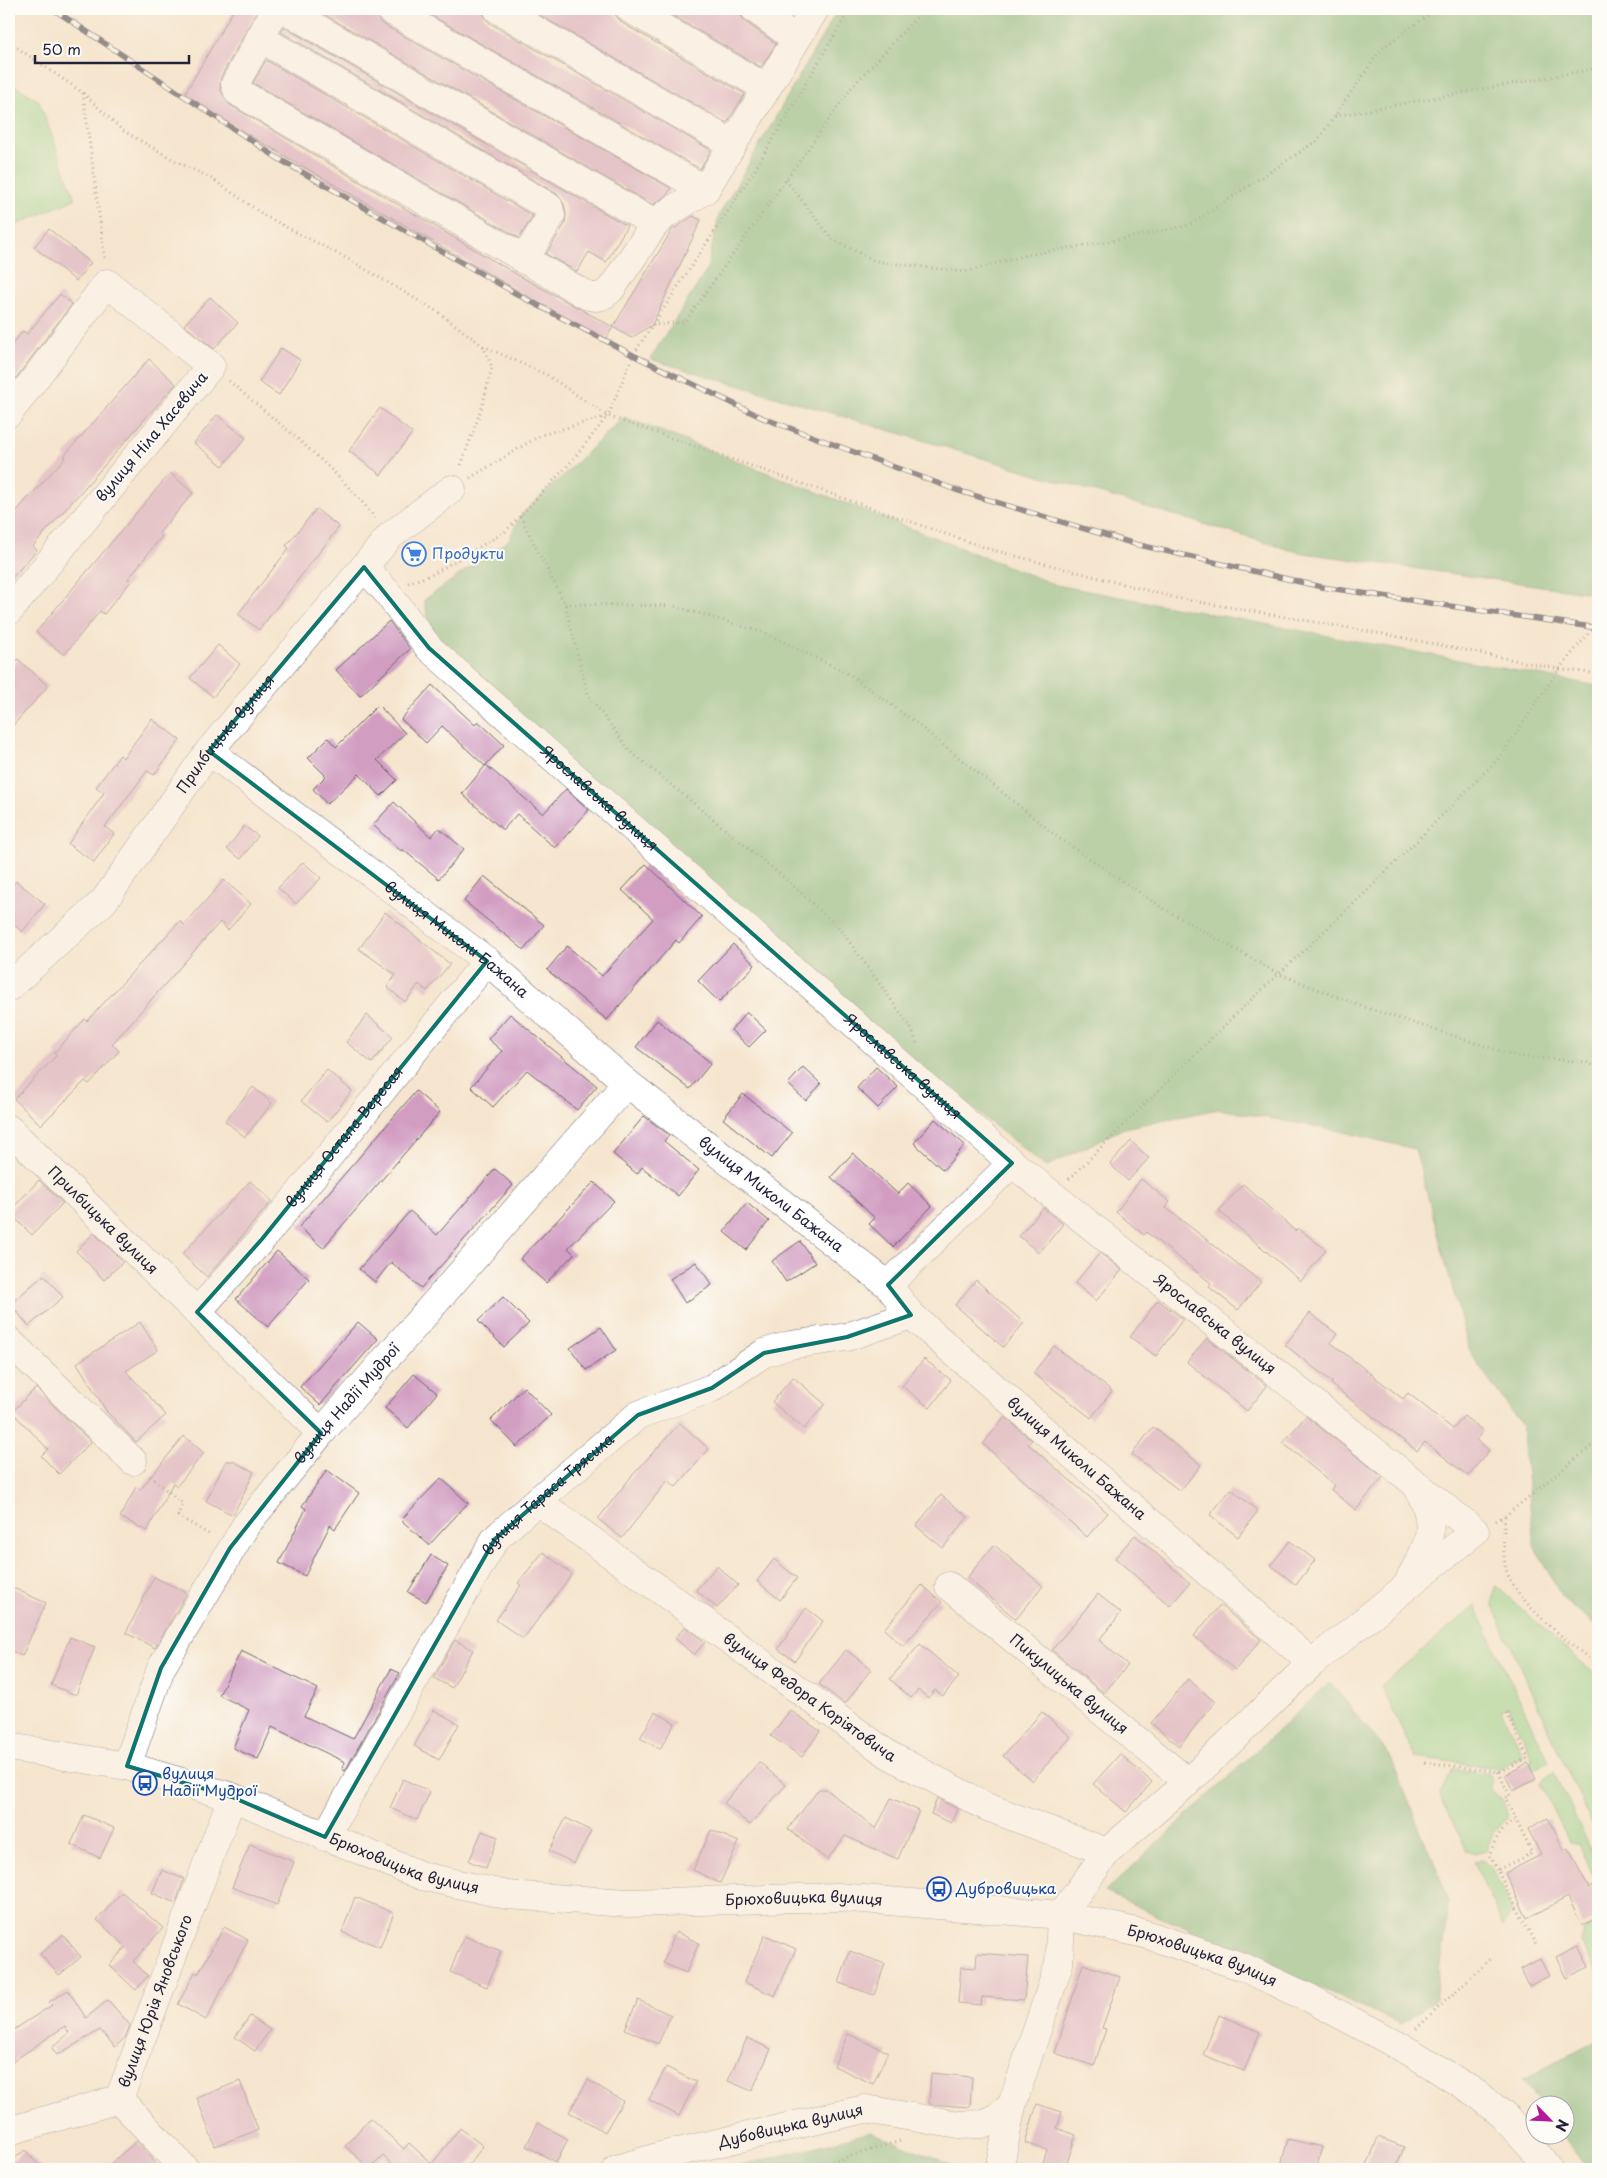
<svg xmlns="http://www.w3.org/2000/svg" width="1607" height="2178" font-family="'Playpen Sans',sans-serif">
  <rect width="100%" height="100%" fill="#fdfcf7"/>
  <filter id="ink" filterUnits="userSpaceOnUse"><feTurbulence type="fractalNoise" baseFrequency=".02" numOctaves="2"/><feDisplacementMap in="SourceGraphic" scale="10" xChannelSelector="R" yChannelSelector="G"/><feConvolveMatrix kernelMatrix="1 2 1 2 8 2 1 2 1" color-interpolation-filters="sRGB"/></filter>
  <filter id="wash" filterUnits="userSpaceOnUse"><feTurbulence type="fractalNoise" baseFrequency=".0096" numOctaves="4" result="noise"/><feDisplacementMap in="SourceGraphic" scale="20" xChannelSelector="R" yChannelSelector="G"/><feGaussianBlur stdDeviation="1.12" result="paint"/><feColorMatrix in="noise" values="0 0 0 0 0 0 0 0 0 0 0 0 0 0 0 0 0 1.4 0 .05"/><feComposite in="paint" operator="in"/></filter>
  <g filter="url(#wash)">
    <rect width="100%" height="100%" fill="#f6e5ce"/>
    <path fill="#91d68f" stroke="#5a7c65" d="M9,82l30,19 36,98 -66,29z
      M1496,1586l102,91v161l-106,-233z
      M1475,1606l74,155 -16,9 -4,-8 4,-2 -25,-54 -7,4 22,46 -25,12 -83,-11 -34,-72z
      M1456,1769l33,5 4,5 -2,7 1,6 9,6 8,17 -16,18 -7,18 -12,3 -7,-3 -27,-56 12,-25z
      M1554,1772l44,93v22l-19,-44 -10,-1 -29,-59 4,-6z
      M1481,1860c16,7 24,36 31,51l-9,15 -30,-65z
      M1598,1923v48l-1,1 -17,-32 4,-10z"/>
    <path fill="#74b77a" stroke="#4b6c5a" d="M838,9h760v585l-301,-42 -647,-193 57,-89 12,-55z
      M624,417l432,168 542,101v940l-35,-27 -29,-53 -12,-120 -52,-73 -55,-204 -81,-19 -115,-21 -95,19 -78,39 -208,-166 -404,-356 -10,-45 85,-60 11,-24z
      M1330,1682l60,74 59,144 -14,100 -34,24 -296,-132z
      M1598,2040v129h-11l-24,-33h1v-30l-23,-1 -18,-25z
      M871,2132l92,37h-233z"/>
    <g id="blocks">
      <path fill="#d19ec2" d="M234,9h24l-37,68 -1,12 10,16 286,169 97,53 -8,14 -422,-244z
        M315,9h58l2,7 6,7 290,165 -4,7 -14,10z
        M420,9h62l2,7 6,7 221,127 -11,19z
        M529,9h85l2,7 6,7 123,71 -18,29z
        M661,9h79l1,7 5,6 30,22 -15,23z
        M284,27l343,199 -21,36 -17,-10 -12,20 -31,-18 19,-30 1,-11 -2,-9 -7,-10 -276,-162z
        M266,60l267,156 -14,22 -266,-155z
        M693,216l8,4 -49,105 -21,13 -18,-11 59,-97z
        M49,229l42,34 -15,18 -42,-34z
        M60,294l12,10 -56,74 -7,-5v-25l14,-17 4,3z
        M210,297l28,26 -24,26 -30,-24z
        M281,348l19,12 -21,35 -20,-13z
        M149,359l27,25 -143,162 4,4 -28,31v-62l57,-62 -2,-1z
        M380,408l32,25 -31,42 -32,-24z
        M217,415l29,23 -23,28 -29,-23z
        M170,473l23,20 -34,40 3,3 -34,43 3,2 -27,33 -4,-3 -36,44 -28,-23z
        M316,509l23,18 -80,103 -21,-16 51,-66 -3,-2z
        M389,621l21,28 -50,47 -24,-26z
        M218,645l22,19 -27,33 -23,-19z
        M18,659l30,27 -39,44v-60z
        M432,685l43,40 3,-4 26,24 -19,21 -43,-40 -16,17 -25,-24z
        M378,705l27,28 -28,27 20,20 -16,16 -22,-22 -32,30 -14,-15 13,-13 -18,-18 20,-20 8,9z
        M152,719l28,21 -26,35 -7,-4 -42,56 9,7 -20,28 -26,-18 36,-51 -8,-6 24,-32 3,3z
        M486,765l57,49 23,-25 23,21 -34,38 -38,-34 -14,16 -41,-36z
        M394,802l37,35 8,-9 25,21 -25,30 -37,-30 -1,2 -28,-26z
        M244,826l14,10 -17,23 -14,-10z
        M303,862l18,16 -25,26 -18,-16z
        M646,864l56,53 -23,26 -3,-3 -69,80 -60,-50 20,-24 35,30 51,-57 -31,-29z
        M484,876l60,49 -20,25 -60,-49z
        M224,880l27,24 -23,26 -8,-8 -108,122 7,7 -30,33 -4,-3 -44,44 -27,-26 43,-44 -3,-2 31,-34 2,2 93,-100 4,4z
        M16,881l29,23 -23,28 -13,-12v-30z
        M385,912l65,52 -23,27 -8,-7 -14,18 -18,-15 9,-12 -37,-26z
        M733,944l22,21 -36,37 -21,-21z
        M747,1012l19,18 -17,17 -18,-17z
        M510,1014l87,72 -20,24 -50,-40 -34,37 -22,-20 31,-36 -14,-12z
        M367,1015l26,22 -21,26 -26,-21z
        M657,1020l54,43 -21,26 -54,-42z
        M803,1067l18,17 -15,17 -18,-17z
        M876,1067l22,20 -20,21 -21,-20z
        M327,1070l25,21 -25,31 -26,-21z
        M253,1087l19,16 -27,34 -20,-16z
        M416,1091l24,21 -117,136 -24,-21z
        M743,1094l49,39 -20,25 -49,-39z
        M644,1116l25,19 -5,6 35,29 -21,26 -36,-29 -5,7 -24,-20z
        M935,1119l30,26 -22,25 -29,-27z
        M1131,1141l18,17 -21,23 -18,-17z
        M853,1153l45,41 10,-11 24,23 -39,41 -24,-23 6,-6 -44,-41z
        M495,1169l18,16 -92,103 -30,-26 -16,20 -16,-13 51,-58 27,24z
        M1141,1179l29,23 -4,6 95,74 -23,28 -29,-23 2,-4 -65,-51 -2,3 -28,-23z
        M39,1180l24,23 -31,32 -23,-23z
        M250,1181l22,20 -65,76 -25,-23z
        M594,1182l20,19 -46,47 6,6 -28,29 -26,-24z
        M1243,1184l52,47 3,-3 28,22 -25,31 -82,-70z
        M747,1203l22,18 -23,29 -22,-18z
        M1043,1208l20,16 -24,29 -20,-17z
        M94,1233l29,29 -19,18 -28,-29z
        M800,1241l15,22 -29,19 -14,-21z
        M277,1251l32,28 -41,48 -32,-28z
        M1100,1253l22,17 -26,31 -21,-18z
        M696,1262l16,23 -27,18 -15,-24z
        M44,1275l19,22 -34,29 -19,-22z
        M976,1280l48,43 -21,24 -48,-42z
        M503,1297l26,26 -25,24 -26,-26z
        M1158,1300l25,19 -27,37 -26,-19z
        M1310,1313l27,21 -7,8 73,57 5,-6 45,36 11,-13 19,15 -7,9 13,10 -21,26 -43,-34 -8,9 -86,-67 1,-2 -47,-37z
        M140,1322l18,28 -32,21 40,44 -30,27 -29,-30 -30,-49z
        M358,1322l20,17 -58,66 -20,-18z
        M601,1327l15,23 -30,20 -16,-22z
        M1207,1338l60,48 -20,25 -60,-49z
        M1054,1346l58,45 -21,27 -58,-45z
        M924,1359l27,21 -21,28 -28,-22z
        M414,1374l23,19 -29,35 -23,-20z
        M793,1377l32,27 -21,25 -32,-27z
        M524,1387l27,28 -34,32 -26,-27z
        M36,1388l55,54 -32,32 -18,-18 7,-7 -36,-37z
        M1306,1416l77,61 -27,33 -25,-20 3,-5 -51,-42z
        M1005,1417l27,23 -4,4 80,69 -21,24 -104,-93z
        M680,1423l29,26 -33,38 -8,-7 -46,58 -24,-19 32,-41z
        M1153,1427l48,38 -21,26 -48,-37z
        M184,1436l20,17 -27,33 -4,-3 -26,48 -27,-14 16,-30 4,3z
        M226,1461h7l21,11 -21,43 -27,-14z
        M327,1470l32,23 -24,36 -5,-4 -25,51 -26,-13 27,-54 -4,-3z
        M441,1478l27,25 -39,42 -28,-25z
        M1231,1489l27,22 -20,26 -28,-22z
        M941,1495l27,22 -25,31 -27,-22z
        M1135,1535l55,48 -20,23 -55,-48z
        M1290,1541l25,19 -19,25 -25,-20z
        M994,1545l49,41 -27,33 -49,-41z
        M543,1552l29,22 -49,65 -27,-19 25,-35 -3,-2z
        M431,1555l17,11 -22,36 -18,-10z
        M774,1559l23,19 -17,22 -23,-19z
        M717,1566l21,19 -21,23 -21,-18z
        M154,1577l33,16 -32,55 -29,-15z
        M922,1585l20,17 -39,44 -19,-17z
        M9,1586l37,17 -24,53 -13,-6z
        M1098,1594l23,19 -22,27 29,25 -24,28 -52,-43z
        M1220,1605l41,35 -26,30 -41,-34z
        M806,1608l17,13 -28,40 -17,-12z
        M685,1627l20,15 -11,13 -19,-17z
        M70,1637l25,10 -19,48 -25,-10z
        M455,1640l18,10 -21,38 -18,-10z
        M920,1644l39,33 -16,19 -8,-6 -7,8 -10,-8 -7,8 -21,-19z
        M846,1650l25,19 -26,35 -26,-20z
        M241,1651l77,38 -14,27 49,23 38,-70 9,4 -55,98 -3,-2 3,-7 -73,-35 -14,32 -25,-11 16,-38 -30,-15z
        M1188,1679l27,23 -36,44 -28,-23z
        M434,1710l25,14 -20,36 -25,-14z
        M790,1710l30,21 -18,26 -31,-21z
        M655,1712l20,11 -15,26 -20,-11z
        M1042,1712l29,25 -39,44 -29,-25z
        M1120,1754l32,28 -26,30 -33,-28z
        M759,1762l27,23 -36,40 -26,-22z
        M1528,1763l8,16 -23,12 -8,-16z
        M403,1779l27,13 -13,28 -27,-12z
        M819,1789h7l50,40 15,-31 28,13 -21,48 -53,-23 -18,24 -39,-31z
        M937,1798l20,11 -6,14 -20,-9z
        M84,1815l30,13 -14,30 -29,-14z
        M566,1818l25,13 -17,32 -25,-12z
        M1548,1818l16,32 4,-2 21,40 3,-2 6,13v19l-16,8 -14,-29 -41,21 -22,-45 36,-18 -13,-26z
        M711,1830l28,12 -19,41 -27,-13z
        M482,1831l16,6 -12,31 -17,-7z
        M250,1844l44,18 -17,43 -45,-18z
        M162,1870l22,9 -8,24 -24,-10z
        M122,1892l41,36 -30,33 15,15 -12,14 -27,-25 17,-18 -29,-27z
        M355,1897l39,16 -14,34 -38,-15z
        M224,1927l24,13 -42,80 -28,-16 17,-32 3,2z
        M676,1932l23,11 -13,30 -23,-10z
        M63,1935l18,22 -22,18 -19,-21z
        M765,1935l31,14 -21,47 -31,-14z
        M464,1936l37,15 -14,36 -37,-15z
        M1578,1946l11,21 -23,11 -10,-21z
        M850,1951l35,13 -11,31 -35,-12z
        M977,1953l51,4 -4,43 -42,-3 -1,8 -23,-2 3,-36 15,1z
        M1540,1959l9,17 -20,10 -8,-17z
        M1083,1964l37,13 -18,51 4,1 -12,37 -39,-13z
        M68,1990l18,28 22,-18 22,25 -5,13 -10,9 -15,-17 -43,25 -5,-7 17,-15 -4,-7 -56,38v-31l43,-28 -3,-3z
        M638,2000l33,15 -13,29 -33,-15z
        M1219,2015l41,17 -16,39 -41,-16z
        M250,2016l20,14 -15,21 -20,-14z
        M848,2034l40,18 -15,32 -39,-18z
        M747,2038l24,11 -19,42 -24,-10z
        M666,2067l30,15 -17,34 -30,-16z
        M931,2073l41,4 -2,30 -41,-3z
        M588,2080l35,21 -18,31 -36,-20z
        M240,2081l18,49 -43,16 -18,-48z
        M1037,2104l25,8 -5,16 19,7 -11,34h-24l6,-19 -22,-7z
        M370,2118l34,31 5,-6 23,21 28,-36 23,18 -17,23h-69l-14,-13 -13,13 -25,-23z
        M538,2123l30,16 -12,23 -30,-16z
        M1378,2137l26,10 -8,22h-30z
        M1288,2139l34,8 -6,22h-36z
        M137,2141l24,28h-57z
        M25,2150l17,19h-33v-6z"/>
    </g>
  </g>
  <g filter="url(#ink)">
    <use href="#blocks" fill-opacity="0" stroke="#6c666e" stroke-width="1"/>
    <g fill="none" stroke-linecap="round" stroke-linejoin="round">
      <g stroke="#6c666e" stroke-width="29">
        <g id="minor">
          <path d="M276,9l-41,75 3,8 348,203c11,4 17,2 25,-6l44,-65 11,-10 39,-24 110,-181"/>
          <path d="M284,9l371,215"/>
          <path d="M389,9l316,181"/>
          <path d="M498,9l234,135"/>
          <path d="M630,9l136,79"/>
          <path d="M755,9l41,30"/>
          <path d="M260,38l289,169 2,9 -27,44"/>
          <path d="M9,413l98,-130 104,83 -202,245"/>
          <path id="s1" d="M364,567l22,24 43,57 583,515 463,368 -163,132 -124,119 -81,70 -46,63 -2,49 -47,141 -13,64"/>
          <path id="s2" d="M209,751l278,210 140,122 261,202 23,30 401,348"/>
          <path id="s3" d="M9,987l95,-86 105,-150 181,-215 62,-47"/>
          <path id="s4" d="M9,1129l312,304"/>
          <path d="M888,1285l124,-122"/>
          <path id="s5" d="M197,1312l65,-73 225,-278"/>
          <path d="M9,1341l124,120"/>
          <path id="s6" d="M537,1501l352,254 98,52 120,45"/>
          <path d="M1410,1578c22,-38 28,-54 6,-94"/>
          <path id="s7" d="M949,1586l239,196"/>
          <path id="s8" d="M127,1766l34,-98 85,-143 75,-92 306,-350"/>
          <path id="s9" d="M325,1837l170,-298 42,-38 101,-86 74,-27 52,-35 26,-8 57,-8 64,-22"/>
          <path d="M119,2099l66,70"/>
          <path id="s10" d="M9,2131l110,-32 113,-302"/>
          <path id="s11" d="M617,2169l44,-13 204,-47 94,16 23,-1 15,-6 15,-13"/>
        </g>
      </g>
      <g stroke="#6c666e" stroke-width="29">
        <g id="major">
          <path id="s12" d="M9,1747l118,19 34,10 71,21 190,79 85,19 120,8 211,-6 223,18 84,19 98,33 68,32 103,55 66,42 24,20 29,32 15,21"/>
        </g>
      </g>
      <path stroke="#6c666e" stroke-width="3" stroke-dasharray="1 4" stroke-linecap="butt" d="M9,42l74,51 22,167
        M83,93l39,37 52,30 40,20 51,36 83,43 90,53 45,34 9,21 -10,40 -22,61
        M1335,116l263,-48
        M786,180l46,59 43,22 90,11 62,-17 86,-14 77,-16 128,-85 64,-92 55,-39
        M652,325l33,-3 167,-235 72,-78
        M483,346l64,29 61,41 381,133 187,49 213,37 170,34 39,-47
        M229,381c50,43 105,84 146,137
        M470,478l71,-43 67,-19 25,-61 118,-179 99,-167
        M520,516l45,88 23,91 42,56 158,130 52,48 70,97 8,20
        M408,583l23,-8 74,-43 65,-69 37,-46
        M565,604l109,2 91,27 84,41 63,46 147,118 102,69 118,67 79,31 158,51 70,6 12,6
        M1069,1179l168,-166 128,-120 135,-136 59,-88 39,5
        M150,1476l32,27 -4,13 34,20
        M1505,1516c-1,17 -3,36 1,53 10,35 65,74 92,97
        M1496,1521l9,-5 93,-75
        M1425,1762l73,10 30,-14 -22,-47
        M1498,1772l12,24 -5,2 27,55 -35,17 39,75
        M1497,1870l-8,-15c7,-16 11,-28 27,-35
        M1416,2029l74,-70
        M808,2169l95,-29"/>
      <use href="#minor" stroke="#fff" stroke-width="28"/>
      <use href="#major" stroke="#fff" stroke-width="28"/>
      <g stroke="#22223b" stroke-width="5.5">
        <path id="rail" d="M53,9l226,150 245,139 109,57 130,63 193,72 179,54 187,43 276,41"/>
      </g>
      <use href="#rail" stroke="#fdfcf7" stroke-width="4" stroke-dasharray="11" stroke-linecap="butt"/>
    </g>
  </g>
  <path d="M0 0H1607V2178H0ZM364,567l65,81 583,515 -124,122 23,30 -64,22 -83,16 -52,35 -74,27 -143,124 -170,298 -93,-40 -105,-31 34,-98 69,-120 91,-115 -124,-121 65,-73 225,-278 -278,-210z" fill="#f6e5ce" fill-opacity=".55" fill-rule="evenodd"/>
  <path fill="none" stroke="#0f766e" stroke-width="4" stroke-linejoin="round" d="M364,567l65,81 583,515 -124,122 23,30 -64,22 -83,16 -52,35 -74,27 -143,124 -170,298 -93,-40 -105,-31 34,-98 69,-120 91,-115 -124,-121 65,-73 225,-278 -278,-210z"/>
  <defs>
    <g id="supermarket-ring" transform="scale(1.25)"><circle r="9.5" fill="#fdfcf7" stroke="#3f7fe0" stroke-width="1.5"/><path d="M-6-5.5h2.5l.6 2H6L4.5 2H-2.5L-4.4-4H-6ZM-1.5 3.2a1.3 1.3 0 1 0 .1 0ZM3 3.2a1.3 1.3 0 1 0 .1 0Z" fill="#3f7fe0"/></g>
    <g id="bus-ring" transform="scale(1.25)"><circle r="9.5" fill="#fdfcf7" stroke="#1a4fb4" stroke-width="1.5"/><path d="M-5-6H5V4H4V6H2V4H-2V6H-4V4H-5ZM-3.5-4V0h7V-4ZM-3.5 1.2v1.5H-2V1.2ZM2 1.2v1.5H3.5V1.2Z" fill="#1a4fb4"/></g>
  </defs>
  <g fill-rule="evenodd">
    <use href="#supermarket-ring" x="414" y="554"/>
    <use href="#bus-ring" x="145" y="1783"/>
    <use href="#bus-ring" x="939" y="1889"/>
  </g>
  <g text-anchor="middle" stroke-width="4" stroke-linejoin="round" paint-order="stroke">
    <g font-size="15" fill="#22223b" stroke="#fdfcf7">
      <text transform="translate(152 437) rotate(-50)" y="5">вулиця Ніла Хасевича</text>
      <text dy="5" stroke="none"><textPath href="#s3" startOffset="335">Прилбицька вулиця</textPath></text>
      <text dy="5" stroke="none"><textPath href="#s1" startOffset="331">Ярославська вулиця</textPath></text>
      <text dy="5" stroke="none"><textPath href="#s2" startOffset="311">вулиця Миколи Бажана</textPath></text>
      <text dy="5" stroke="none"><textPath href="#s1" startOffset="736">Ярославська вулиця</textPath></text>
      <text dy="5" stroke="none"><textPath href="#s5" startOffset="229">вулиця Остапа Вересая</textPath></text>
      <text dy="5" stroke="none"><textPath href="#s2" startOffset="716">вулиця Миколи Бажана</textPath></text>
      <text dy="5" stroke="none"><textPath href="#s4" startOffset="131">Прилбицька вулиця</textPath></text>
      <text dy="5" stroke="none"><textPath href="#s1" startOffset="1141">Ярославська вулиця</textPath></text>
      <text dy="5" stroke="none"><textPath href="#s8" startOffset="428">вулиця Надії Мудрої</textPath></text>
      <text dy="5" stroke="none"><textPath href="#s2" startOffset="1121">вулиця Миколи Бажана</textPath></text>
      <text dy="5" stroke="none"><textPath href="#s9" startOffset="412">вулиця Тараса Трясила</textPath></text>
      <text dy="5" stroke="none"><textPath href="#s7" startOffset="155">Пикулицька вулиця</textPath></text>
      <text dy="5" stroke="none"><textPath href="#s6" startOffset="336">вулиця Федора Коріятовича</textPath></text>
      <text dy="5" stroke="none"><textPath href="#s12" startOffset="414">Брюховицька вулиця</textPath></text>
      <text dy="5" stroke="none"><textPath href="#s12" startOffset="819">Брюховицька вулиця</textPath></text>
      <text dy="5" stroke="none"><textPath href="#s12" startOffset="1224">Брюховицька вулиця</textPath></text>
      <text dy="5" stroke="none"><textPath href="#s10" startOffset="219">вулиця Юрія Яновського</textPath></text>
      <text dy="5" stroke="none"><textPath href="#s11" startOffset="179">Дубовицька вулиця</textPath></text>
    </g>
    <g font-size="15" fill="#366cbe" stroke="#fdfcf7" text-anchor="start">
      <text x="432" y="559">Продукти</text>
    </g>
    <g font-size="15" fill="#164399" stroke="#fdfcf7" text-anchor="start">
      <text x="162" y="1779">вулиця<tspan x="162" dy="17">Надії Мудрої</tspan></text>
      <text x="956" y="1894">Дубровицька</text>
    </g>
  </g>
  <rect width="1607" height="2178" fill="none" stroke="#fdfcf7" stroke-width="30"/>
  <g transform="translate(1550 2120) rotate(114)"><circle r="24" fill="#fdfcf7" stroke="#a5a5ac"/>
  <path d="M0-4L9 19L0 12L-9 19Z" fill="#b5179e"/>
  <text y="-8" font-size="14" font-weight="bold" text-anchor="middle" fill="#22223b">N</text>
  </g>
  <path d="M35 55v8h154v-8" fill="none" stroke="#22223b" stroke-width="2.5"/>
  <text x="42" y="55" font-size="15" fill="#22223b" stroke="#fdfcf7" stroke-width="4" paint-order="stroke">50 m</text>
</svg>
